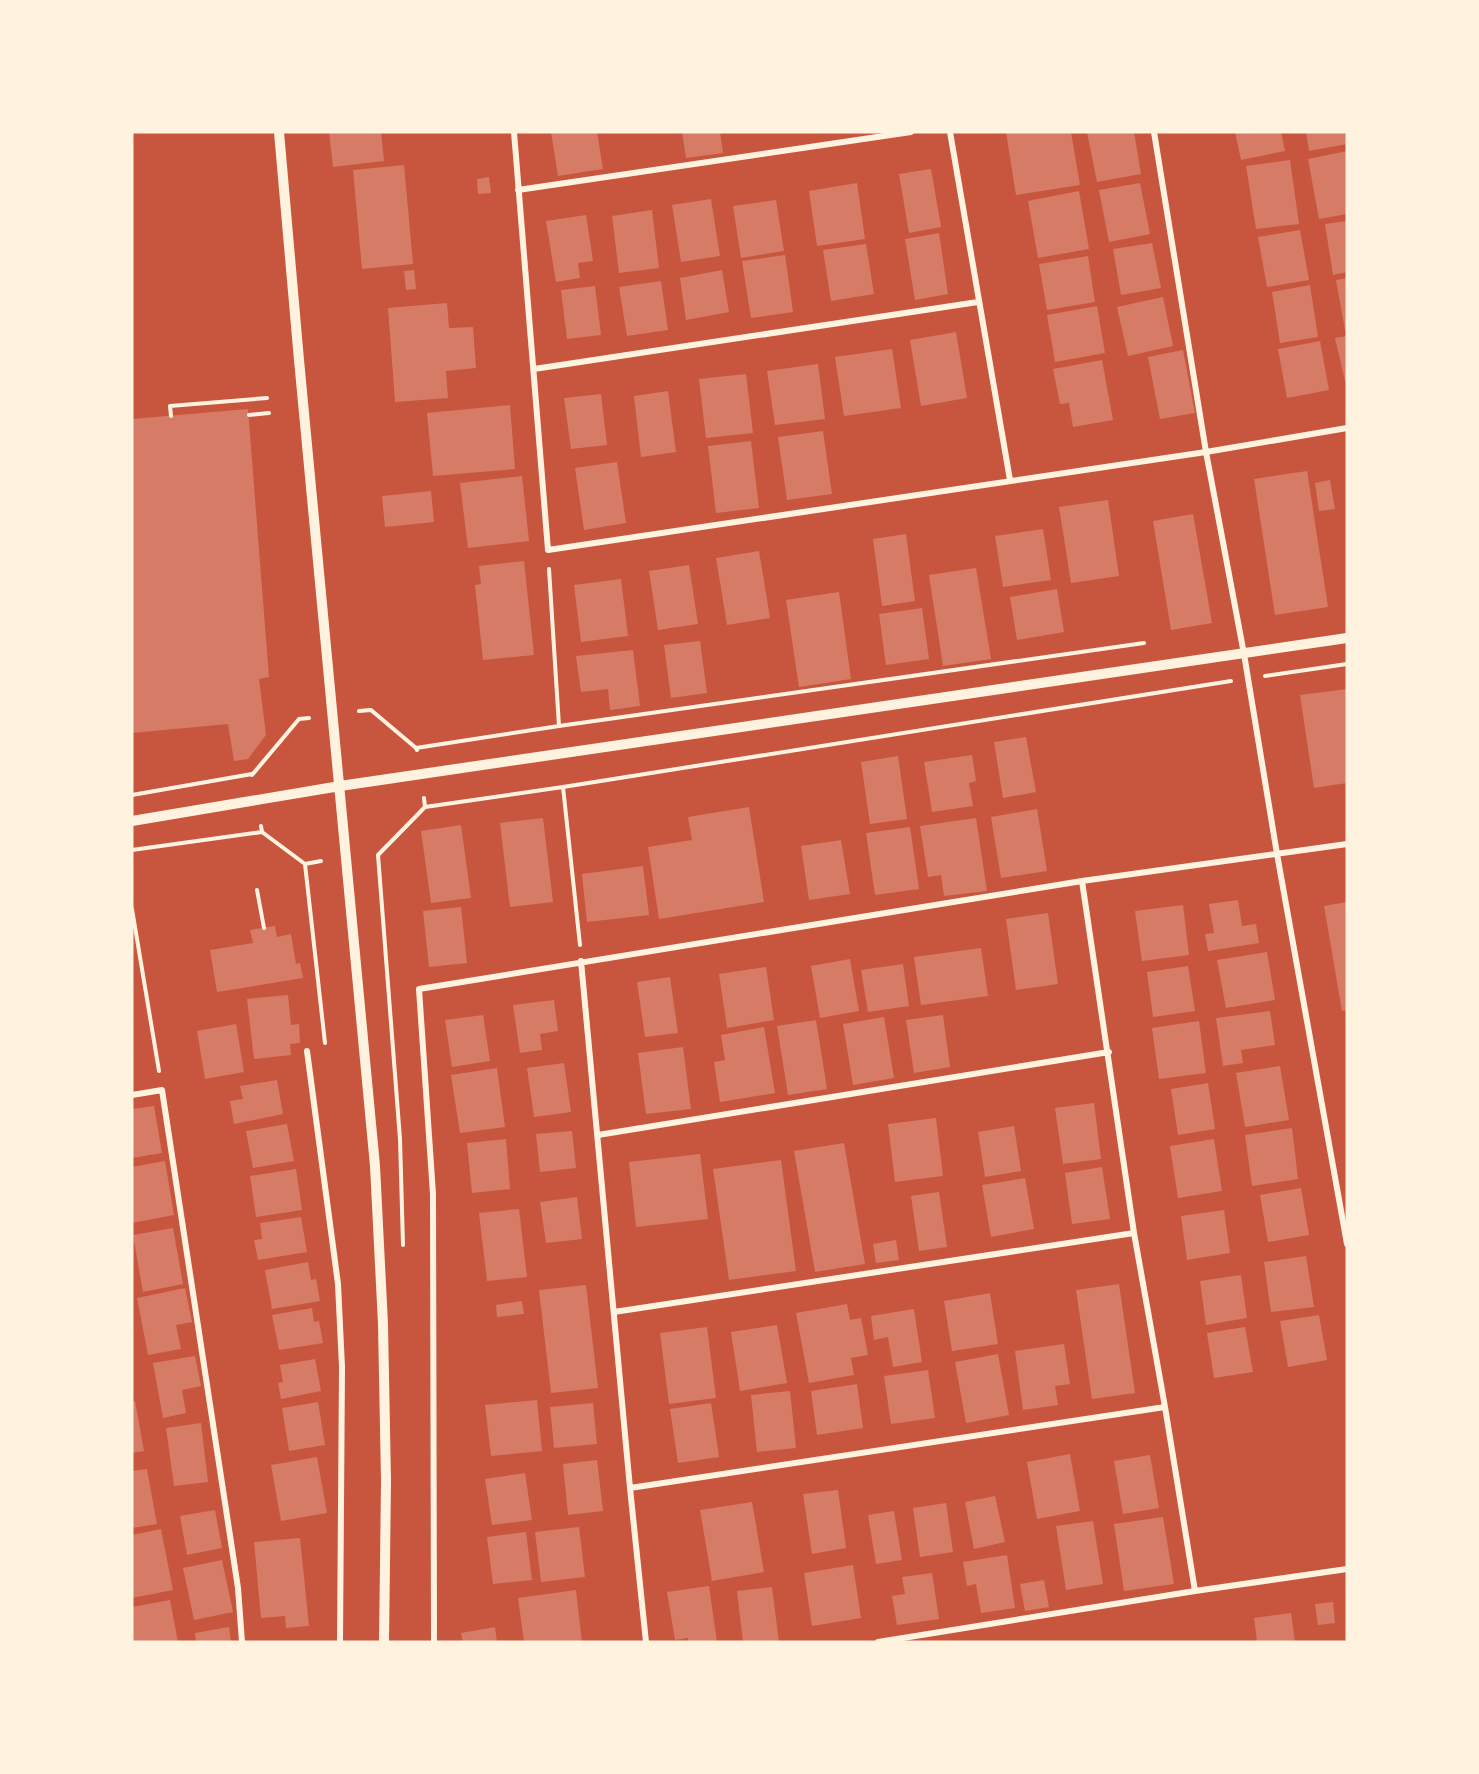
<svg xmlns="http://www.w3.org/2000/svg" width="1479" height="1774" font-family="Montserrat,sans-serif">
  <rect width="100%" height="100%" fill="#c8553d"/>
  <path fill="#d67c66" d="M329,132h52l3,29 -51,6z
    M551,132h46l6,37 -45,7z
    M682,132h38l3,21 -37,5z
    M1006,132h65l9,53 -64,10z
    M1087,132h47l7,42 -44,8z
    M1235,132h46l4,19 -44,9z
    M1306,132h41v12l-38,7z
    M1347,151v63l-28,5 -11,-60z
    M1290,160l9,64 -43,5 -10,-63z
    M404,165l9,99 -51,5 -9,-99z
    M931,169l10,58 -32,6 -10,-59z
    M489,177l2,16 -13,1 -1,-15z
    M857,183l8,56 -48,7 -8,-55z
    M1140,183l10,51 -41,8 -10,-52z
    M1079,191l10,58 -51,9 -10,-57z
    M711,199l9,57 -39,6 -9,-57z
    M776,200l8,51 -43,7 -8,-52z
    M652,210l7,58 -40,5 -7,-57z
    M586,215l7,46 -15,2 2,15 -24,4 -10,-61z
    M1347,221v51l-14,3 -8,-51z
    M1300,230l9,50 -42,7 -9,-50z
    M939,233l9,61 -33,6 -10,-61z
    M1152,243l9,45 -40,7 -8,-46z
    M866,244l8,50 -43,7 -8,-51z
    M785,255l8,57 -42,6 -9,-57z
    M1088,256l7,46 -48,8 -8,-46z
    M414,270l2,19 -10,1 -2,-19z
    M722,270l7,42 -43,8 -6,-42z
    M1347,278v52h-2l-9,-50z
    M661,281l7,49 -41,6 -8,-49z
    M1310,285l8,52 -38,6 -8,-51z
    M595,286l6,49 -34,4 -6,-49z
    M1163,297l10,49 -45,10 -11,-49z
    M447,303l2,25 24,-1 3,41 -30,3 2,27 -53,4 -7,-94z
    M1097,306l8,47 -50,9 -8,-47z
    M956,332l11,66 -46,8 -11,-66z
    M1347,336v48l-1,1 -11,-47z
    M1320,341l9,49 -42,8 -9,-49z
    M892,349l9,59 -57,8 -9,-59z
    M1183,350l12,63 -35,6 -12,-62z
    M1102,360l11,60 -40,7 -4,-24 -9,1 -7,-35z
    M818,364l7,55 -50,6 -8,-54z
    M746,374l7,59 -47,5 -7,-59z
    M668,391l8,61 -35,5 -7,-61z
    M601,394l6,51 -36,4 -7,-51z
    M510,405l5,64 -82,7 -6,-63z
    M248,409l21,268 -10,2 7,56 -18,24 -14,2 -6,-37 -96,9v-314z
    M823,431l9,63 -45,6 -9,-63z
    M751,441l8,67 -43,5 -8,-67z
    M617,462l9,61 -42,7 -9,-62z
    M1307,471l21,136 -53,8 -21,-136z
    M522,476l7,65 -61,7 -8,-65z
    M1330,480l5,29 -16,2 -4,-28z
    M431,491l3,31 -49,5 -3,-31z
    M1108,500l11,76 -48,7 -12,-76z
    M1193,514l19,109 -41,7 -18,-109z
    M1043,529l8,51 -48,7 -8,-51z
    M906,534l9,67 -33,5 -9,-67z
    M759,551l11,67 -43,7 -11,-67z
    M524,561l10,94 -51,5 -8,-75 6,-1 -2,-18z
    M689,565l9,59 -40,6 -9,-59z
    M976,568l15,91 -48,7 -14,-91z
    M621,579l7,57 -47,6 -7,-57z
    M1057,589l7,43 -47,8 -7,-43z
    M839,592l12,87 -52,8 -13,-87z
    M922,608l7,51 -43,6 -7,-51z
    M700,641l7,52 -36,5 -7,-53z
    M633,650l7,56 -30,4 -2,-21 -27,3 -5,-36z
    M1347,689v94l-33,5 -14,-93z
    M1026,737l10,55 -33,6 -9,-56z
    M972,755l4,26 -7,2 4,23 -41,6 -8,-50z
    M898,756l9,63 -37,5 -9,-62z
    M749,807l15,95 -105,17 -11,-72 44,-7 -4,-23z
    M1037,809l10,62 -46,7 -10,-61z
    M543,818l10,84 -43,5 -10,-84z
    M976,818l11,73 -43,5 -3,-21 -13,2 -8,-51z
    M461,825l10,73 -40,5 -10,-72z
    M910,827l9,62 -44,6 -9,-62z
    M841,840l9,54 -41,6 -8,-54z
    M643,866l6,49 -62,7 -5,-48z
    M1238,900l4,26 14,-2 3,19 -51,8 -3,-17 9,-1 -5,-29z
    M1347,902v108l-5,1 -18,-105z
    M1183,905l6,50 -47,6 -7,-50z
    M461,907l6,56 -38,4 -6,-56z
    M1048,913l10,71 -42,6 -10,-71z
    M275,926l2,11 14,-3 5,30 4,-1 3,15 -86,14 -7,-42 43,-7 -3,-13z
    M981,948l7,48 -67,9 -7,-48z
    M1267,952l8,48 -49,8 -9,-48z
    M850,959l9,52 -39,7 -9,-52z
    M903,964l6,42 -41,6 -7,-42z
    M1188,966l7,45 -42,6 -6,-45z
    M766,967l8,53 -47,8 -8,-54z
    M670,977l8,56 -33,4 -8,-55z
    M288,995l3,30 8,-1 1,19 -10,1 1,11 -37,4 -7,-60z
    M554,1000l4,31 -18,3 2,16 -22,3 -7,-48z
    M1270,1011l5,34 -34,5 2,13 -20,3 -7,-48z
    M483,1015l7,46 -38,6 -7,-47z
    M943,1015l7,52 -36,6 -8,-53z
    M884,1017l10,61 -41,7 -10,-61z
    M816,1020l11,69 -39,6 -11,-69z
    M1199,1021l7,52 -47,6 -7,-51z
    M236,1024l8,48 -39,7 -8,-48z
    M764,1027l11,66 -55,9 -6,-40 11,-2 -4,-25z
    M683,1047l8,62 -45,5 -8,-61z
    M564,1063l7,49 -37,5 -7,-49z
    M1280,1066l9,54 -44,7 -9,-54z
    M497,1068l8,59 -45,6 -9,-58z
    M277,1080l6,34 -49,10 -4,-23 13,-2 -3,-13z
    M1208,1083l7,46 -37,6 -7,-46z
    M1094,1103l7,56 -38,5 -8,-56z
    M154,1106l8,47 -30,5v-49z
    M936,1118l7,58 -48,6 -7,-58z
    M287,1124l7,37 -41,7 -7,-37z
    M1014,1126l7,45 -36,6 -7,-45z
    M1292,1128l6,51 -46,7 -7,-51z
    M572,1131l4,37 -36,4 -4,-38z
    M506,1139l4,50 -38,4 -5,-50z
    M1214,1139l8,52 -44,7 -8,-52z
    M844,1143l21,121 -50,8 -21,-121z
    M700,1154l8,65 -72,8 -7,-65z
    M781,1160l15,111 -67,9 -16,-111z
    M165,1161l9,54 -42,8v-56z
    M1102,1167l8,52 -38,5 -7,-51z
    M296,1169l6,41 -46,7 -6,-41z
    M1025,1178l9,51 -43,8 -9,-52z
    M1301,1188l8,47 -41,7 -8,-47z
    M939,1192l8,55 -28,4 -8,-55z
    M577,1197l5,42 -36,4 -6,-41z
    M519,1209l8,68 -40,4 -8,-68z
    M1224,1210l6,43 -43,7 -6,-44z
    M301,1217l6,35 -49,8 -4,-20 8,-1 -2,-16z
    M173,1228l10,56 -40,8 -10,-57z
    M896,1240l3,20 -23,3 -3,-19z
    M1306,1256l8,51 -43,5 -7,-50z
    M308,1262l3,18 5,-1 4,22 -48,8 -7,-39z
    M1241,1275l6,43 -41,7 -6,-44z
    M1119,1284l16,109 -43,6 -16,-109z
    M586,1285l12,103 -47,5 -12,-103z
    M185,1288l7,34 -16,3 5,24 -33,6 -11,-57z
    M990,1293l8,51 -46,7 -8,-50z
    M522,1301l2,13 -27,3 -1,-12z
    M847,1304l3,16 11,-2 7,37 -17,3 3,17 -45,8 -13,-70z
    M312,1308l2,14 5,-1 4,22 -44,7 -7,-35z
    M914,1309l8,53 -29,5 -5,-30 -14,3 -3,-24z
    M1319,1315l8,45 -39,7 -8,-46z
    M777,1325l10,58 -47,8 -9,-59z
    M707,1327l9,71 -47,6 -9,-71z
    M1245,1327l8,45 -39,6 -7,-45z
    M1064,1344l6,40 -15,2 3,19 -35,5 -8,-59z
    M998,1354l11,61 -43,8 -11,-61z
    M195,1356l6,30 -19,4 4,23 -23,5 -10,-55z
    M315,1359l6,32 -40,8 -3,-16 5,-1 -3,-17z
    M928,1370l7,48 -44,6 -7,-48z
    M857,1384l6,44 -46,7 -6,-44z
    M790,1391l6,57 -39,4 -6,-57z
    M537,1400l5,51 -51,5 -6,-51z
    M135,1401l9,50 -12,2v-51z
    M318,1402l7,43 -36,6 -7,-43z
    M593,1403l4,41 -43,4 -4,-41z
    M711,1403l8,54 -41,6 -8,-54z
    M201,1423l7,59 -34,4 -8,-58z
    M1070,1454l10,57 -43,8 -10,-57z
    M1150,1455l9,53 -36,6 -9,-53z
    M317,1457l10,56 -46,8 -10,-56z
    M597,1460l6,51 -35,4 -5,-51z
    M147,1469l10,55 -25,4v-57z
    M525,1473l7,47 -40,5 -7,-46z
    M838,1490l8,58 -34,6 -9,-60z
    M995,1496l10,46 -31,7 -9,-47z
    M752,1502l12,70 -52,9 -12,-71z
    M946,1503l7,49 -33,5 -7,-49z
    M215,1510l7,38 -35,7 -7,-39z
    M894,1511l8,49 -26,4 -8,-49z
    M1163,1517l11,67 -50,7 -10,-67z
    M1093,1521l10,63 -37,6 -10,-64z
    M579,1527l6,50 -44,5 -6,-50z
    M161,1529l12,61 -41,8v-63z
    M526,1532l6,48 -39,4 -6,-47z
    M300,1538l9,88 -23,2 -1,-12 -24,2 -7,-76z
    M1007,1555l8,53 -34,5 -5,-29 -9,2 -4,-24z
    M222,1560l11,52 -39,8 -11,-52z
    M853,1565l8,53 -49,8 -8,-53z
    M932,1573l7,46 -42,6 -5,-29 13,-2 -3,-17z
    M1044,1580l5,27 -24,4 -5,-27z
    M709,1586l8,56h-29v-4l-13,2 -8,-48z
    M772,1587l7,55h-36l-6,-51z
    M576,1590l6,52h-58l-6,-44z
    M170,1600l8,42h-45l-1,-35z
    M1333,1602l2,21 -17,2 -3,-21z
    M1291,1613l4,29h-38l-3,-24z
    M229,1627l2,15h-35l-1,-9z
    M495,1627l2,15h-34l-2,-9z"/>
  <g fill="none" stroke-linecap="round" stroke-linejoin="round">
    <path stroke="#fff3e0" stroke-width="4" d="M249,415l20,-2
      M171,416l-1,-10 97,-8
      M1265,676l82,-12
      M359,711l12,-1 45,38 1,2
      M559,726l585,-83
      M416,748l143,-22 -10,-157
      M252,775l47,-56 10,-1
      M563,787l668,-106
      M132,795l120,-21
      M425,807l138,-20 17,158
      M261,826l1,6 43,32 20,179
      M132,850l130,-18
      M305,864l16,-3
      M257,890l7,38
      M132,909l27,162
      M403,1245l-3,-106 -22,-284 47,-48 -1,-9"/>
    <path stroke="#fff3e0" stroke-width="6" d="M514,132l34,418 658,-98 141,-24
      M950,132l60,348
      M1154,132l52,320 38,202 33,200 70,390
      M518,190l393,-58
      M534,369l444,-67
      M1082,881l52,352 31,174 30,184
      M581,961l49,527 16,154
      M307,1051l31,233 4,83 -2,275
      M132,1095l30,-5 76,498 4,54
      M598,1135l511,-83
      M614,1312l520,-79
      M630,1488l535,-81
      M434,1642l-1,-448 -14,-205 663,-108 265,-37
      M878,1642l317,-51 152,-22"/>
    <path stroke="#fff3e0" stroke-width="10" d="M279,132l20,228 76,806 8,158 3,157 -2,161
      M132,821l208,-35 1007,-148"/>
  </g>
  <rect width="1479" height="1774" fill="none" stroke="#fff3e0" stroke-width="267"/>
</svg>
